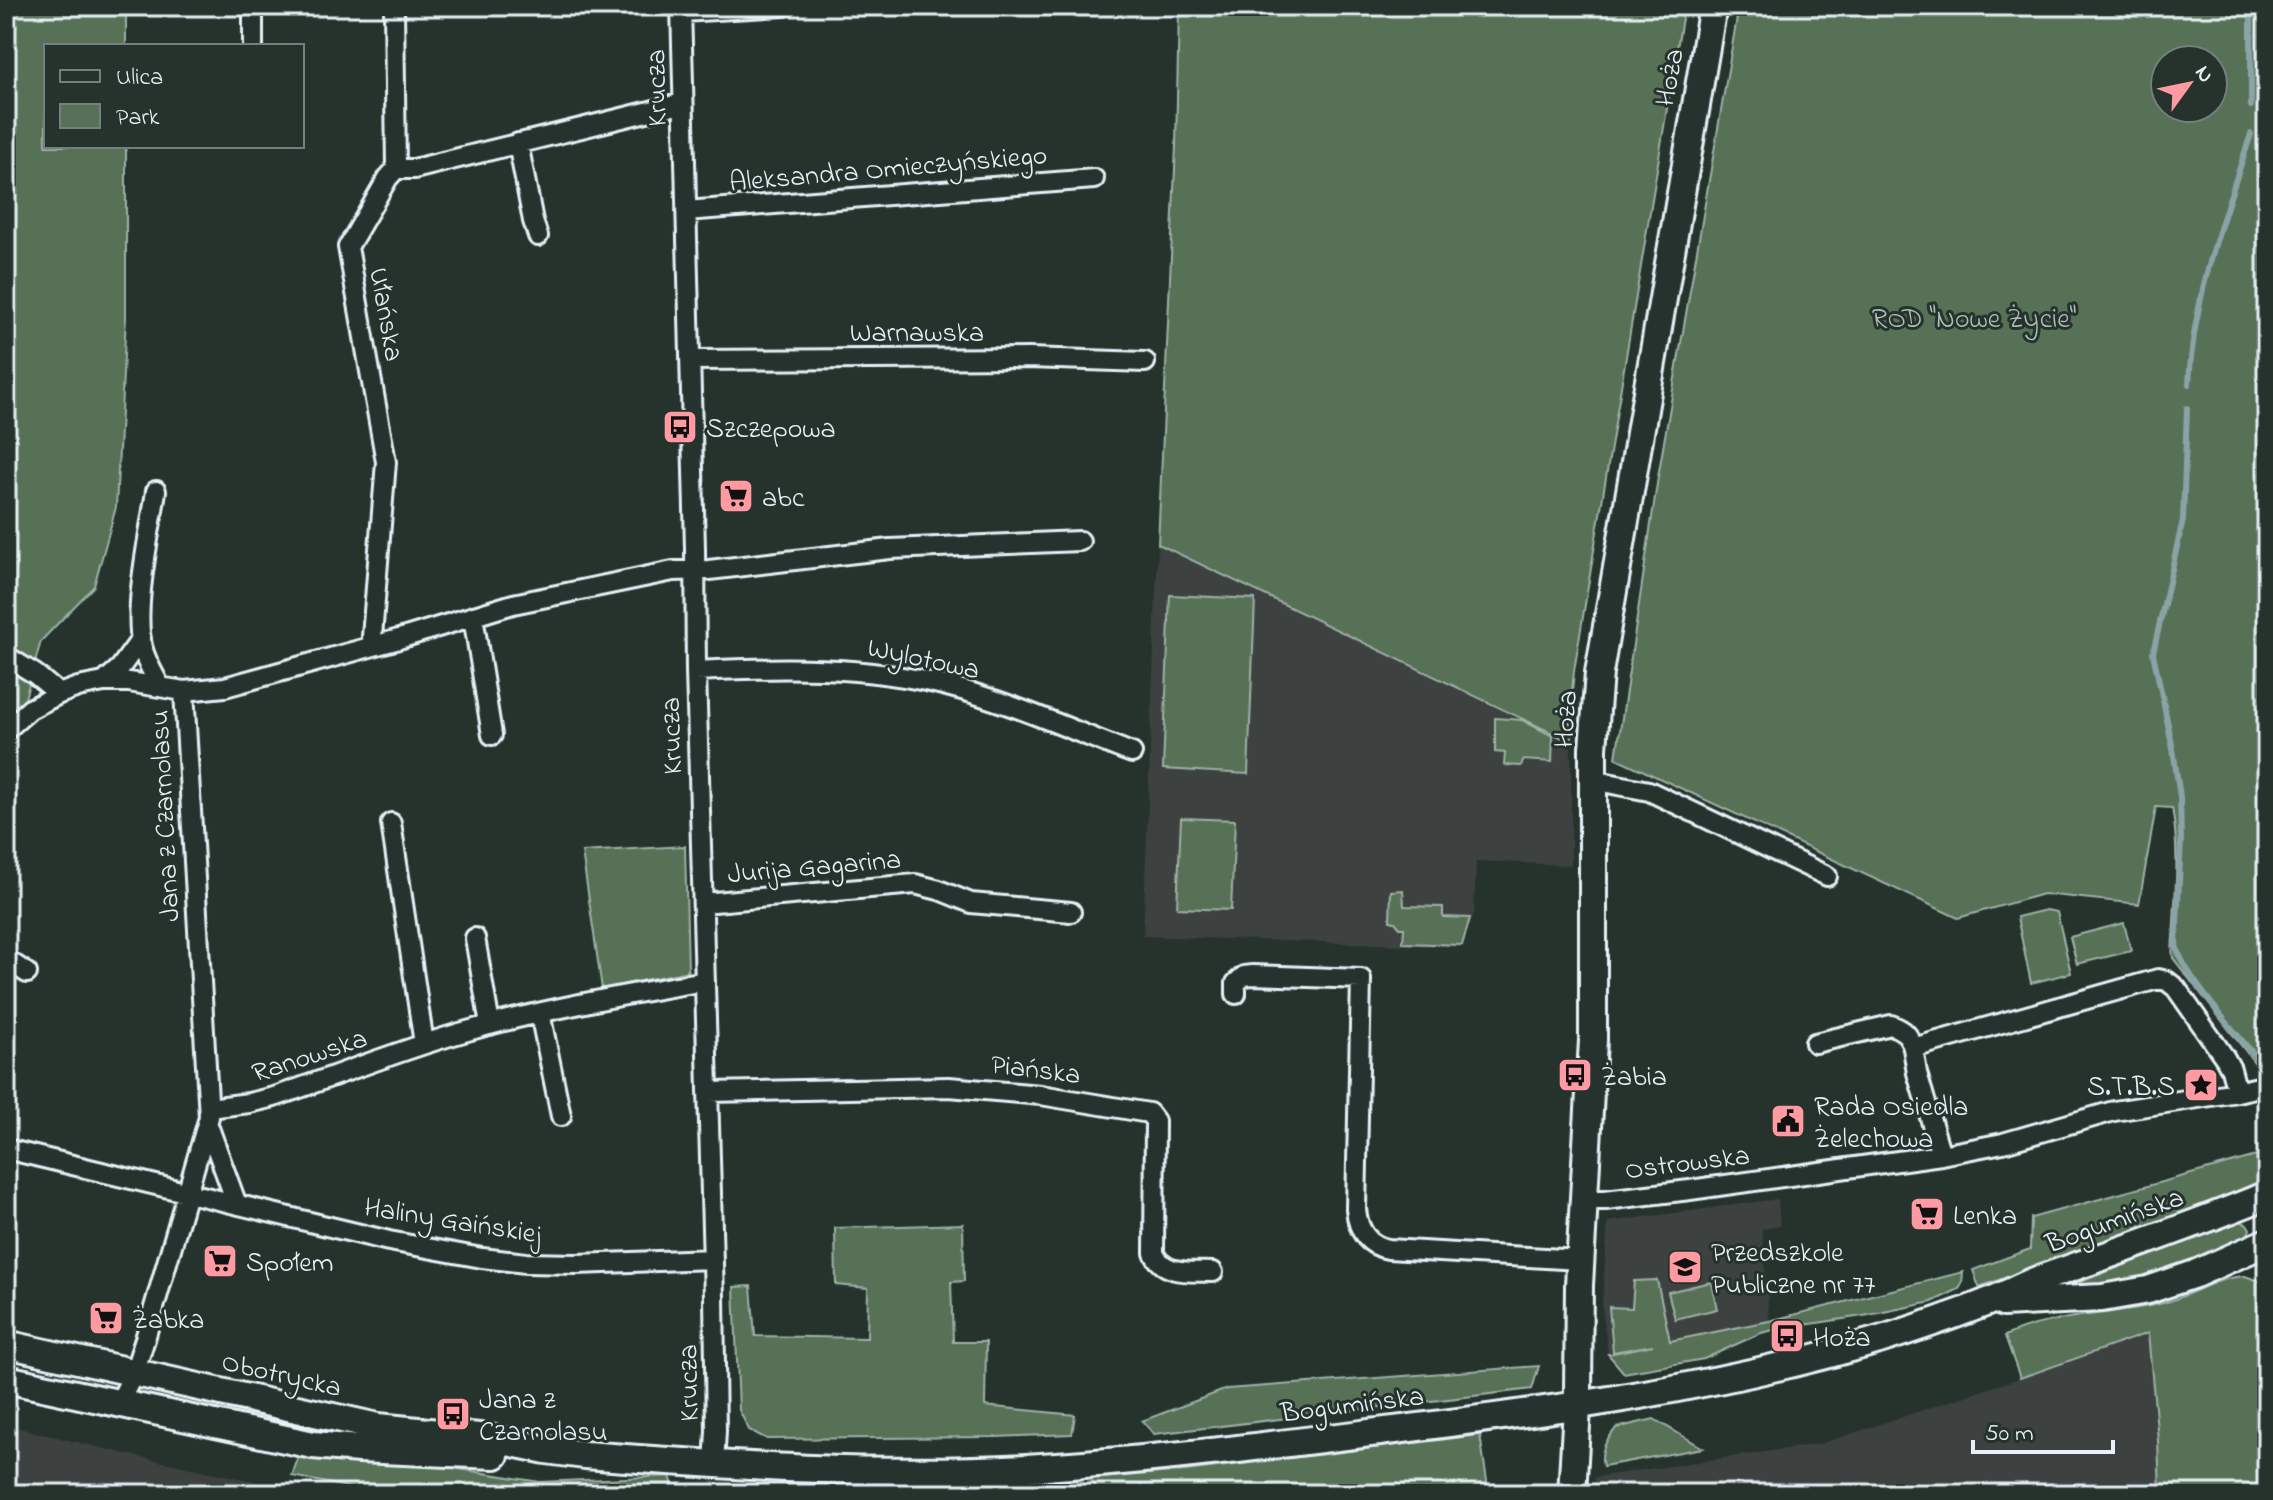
<svg xmlns="http://www.w3.org/2000/svg" width="2273" height="1500" font-family="'Indie Flower',sans-serif">
  <rect width="100%" height="100%" fill="#26332d"/>
  <filter id="ink" filterUnits="userSpaceOnUse"><feTurbulence type="fractalNoise" baseFrequency=".0125" numOctaves="2"/><feDisplacementMap in="SourceGraphic" scale="16" xChannelSelector="R" yChannelSelector="G"/><feConvolveMatrix kernelMatrix="1 2 1 2 8 2 1 2 1" color-interpolation-filters="sRGB"/></filter>
  <g filter="url(#ink)">
    <path fill="#3c423f" d="M1158,544l413,198v123l-95,-4 -2,52 -11,34 -320,-11z
      M1778,1199l2,27 -18,3 7,92 -161,33 -6,-49 6,-83z
      M2148,1332l10,108 2,54h-567l2,-17 225,-33 200,-66z
      M6,1425l124,30 184,39h-308z"/>
    <path fill="#567157" stroke="#9fb1a8" stroke-width="2" fill-rule="evenodd" d="M6,6h120v40h-80v100h80v171l-10,190 -22,79 -53,55 -17,61 -18,17z
      M1179,6h505l-110,665 -5,51 4,9 -2,11 -413,-198 18,-398z
      M1739,6h528v1069l-2,1 -92,-118c-2,-13 1,-25 1,-38 2,-37 5,-75 -2,-112l-16,-1 -17,97 -96,-10 -85,24 -342,-160 42,-281zM2165,60h48v48h-48z
      M1170,595l85,4 -7,175 -85,-5z
      M1495,718l27,2 31,16 -1,26 -29,-2 -2,6 -17,-1 1,-12 -10,-1z
      M1181,818l54,2 -4,90 -54,-2z
      M685,846l3,125 -86,18 -20,-137z
      M1403,890l1,16 39,1v10l27,1 -8,27 -59,-2 1,-15h-4l-5,-6 -5,-1 1,-30z
      M2046,910l11,2 14,61 -40,10 -14,-66z
      M2124,923l7,28 -54,13 -7,-27z
      M2267,1153v25l-96,42 -192,67 -6,-17 57,-21 1,-31z
      M2240,1221l7,3 3,5 -4,10 -54,24 -62,21 -51,3 1,-5z
      M963,1224l1,57 -13,1 2,60h33l-1,64 90,9 -3,19 -77,3 -228,2 -18,-9 -10,-20 -5,-123 17,-1 4,50 112,2 1,-50 -32,-3 -1,-57z
      M1963,1272l-1,12 -3,5 -27,13 -63,13 -91,14 -17,4 -57,26 -80,14 -16,-19 45,-9 -40,7 -4,-45 23,1 2,-27 23,-1 13,61 99,-20z
      M2245,1276l19,7 3,-2v213h-107l-2,-54 -10,-107 -128,45 -15,-42c49,-23 106,-20 158,-33 28,-7 54,-26 82,-27z
      M1711,1282l6,27 -42,10 -7,-27z
      M1539,1366l-7,23 -378,45 -12,-13 85,-32z
      M1654,1419l49,29 -100,18c-4,-16 4,-26 13,-38z
      M1480,1435l9,59h-386l-15,-15 97,-8z
      M298,1458l130,6 112,18 130,-6 6,18h-293l-91,-18z
      M1079,1480l13,14h-157l32,-8z"/>
    <g fill="none" stroke-linecap="round" stroke-linejoin="round">
      <path stroke="#8aa3a7" stroke-width="6" d="M2251,106v-100
        M2189,384c4,-87 35,-168 62,-250
        M2187,408l-4,112 -30,133 20,96 7,48 1,42 -5,106c7,31 63,91 85,118"/>
      <g stroke="#e8f1f8" stroke-width="24">
        <path id="street" d="M253,6v40
          M681,6l14,542 1,123 18,627 2,133 -2,33
          M681,12l103,-6
          M518,143l15,78 5,15
          M396,169h18l269,-66
          M686,211l408,-32
          M690,360l339,-2 116,4
          M156,491c-6,42 -23,115 -14,155 3,14 11,27 18,40
          M473,616l19,119
          M374,645l-2,-8 14,-175 -38,-215 40,-69 8,-9 -2,-163
          M6,656l29,18 24,20
          M696,671c84,-4 168,-6 251,15 63,16 124,44 185,67
          M104,682l16,-14 21,-29
          M6,730l24,-21 29,-15 19,-7 26,-5h25l55,9 41,-4 174,-48 114,-35 160,-33 36,-1 181,-21 190,-8
          M1592,780l57,11 178,85
          M391,823l33,221
          M703,903l212,-19 24,6 32,13 100,9
          M475,938l15,87
          M6,959l21,14
          M1236,994v-11l8,-7 9,-1 108,4 -5,230c2,21 11,36 32,40l192,11
          M540,1013l21,103
          M1815,1043l76,-18c13,5 18,9 22,23l245,-69 9,2 9,7 49,70 6,11 6,23
          M1913,1048l4,25 24,82
          M708,1092l241,-5 92,8 108,18 6,8 -1,132c10,23 37,18 59,19
          M209,1108l40,-5 25,-6c62,-21 123,-46 186,-64 80,-23 163,-38 245,-52
          M208,1125l28,77
          M6,1149l383,92 93,17 44,5 51,1 135,-5
          M1584,1200h21l85,-10 251,-35 62,-12 111,-32 123,-19 30,-7
          M119,1403l15,-30 11,-34 64,-222 -25,-426"/>
      </g>
      <g stroke="#e8f1f8" stroke-width="32">
        <path id="secondary" d="M2003,1303l99,-5 46,-8 47,-16 72,-32
          M6,1344l372,83 111,11 57,12 39,5c147,11 294,21 441,13 123,-7 246,-23 369,-38 163,-20 326,-43 484,-90 35,-11 71,-23 106,-37 19,-7 36,-17 55,-24 76,-27 152,-53 227,-84
          M6,1379l307,66 46,4 136,6
          M1572,1494l6,-103 1,-106 14,-245v-292l6,-75 114,-667"/>
      </g>
      <use href="#street" stroke="#26332d" stroke-width="18"/>
      <use href="#secondary" stroke="#26332d" stroke-width="26"/>
    </g>
  </g>
  <defs>
    <g id="bus-square" transform="scale(1.8)"><rect x="-9" y="-9" width="18" height="18" rx="4" fill="#ff9aa2" stroke="#26332d"/><path d="M-5-6H5V4H4V6H2V4H-2V6H-4V4H-5ZM-3.5-4V0h7V-4ZM-3.5 1.2v1.5H-2V1.2ZM2 1.2v1.5H3.5V1.2Z" fill="#111"/></g>
    <g id="supermarket-square" transform="scale(1.8)"><rect x="-9" y="-9" width="18" height="18" rx="4" fill="#ff9aa2" stroke="#26332d"/><path d="M-6-5.5h2.5l.6 2H6L4.5 2H-2.5L-4.4-4H-6ZM-1.5 3.2a1.3 1.3 0 1 0 .1 0ZM3 3.2a1.3 1.3 0 1 0 .1 0Z" fill="#111"/></g>
    <g id="sight-square" transform="scale(1.8)"><rect x="-9" y="-9" width="18" height="18" rx="4" fill="#ff9aa2" stroke="#26332d"/><path d="M0-6L1.8-2.2L6-1.7L2.9 1.2L3.7 5.4L0 3.3L-3.7 5.4L-2.9 1.2L-6-1.7L-1.8-2.2Z" fill="#111"/></g>
    <g id="civic-square" transform="scale(1.8)"><rect x="-9" y="-9" width="18" height="18" rx="4" fill="#ff9aa2" stroke="#26332d"/><path d="M-.6-6.5H3V-4.5H.6V-3L4-1V1h2V6H-6V1h2V-1L-.6-3ZM-1.2 2.5V6h2.4V2.5Z" fill="#111"/></g>
    <g id="school-square" transform="scale(1.8)"><rect x="-9" y="-9" width="18" height="18" rx="4" fill="#ff9aa2" stroke="#26332d"/><path d="M0-5L7-2L0 1L-7-2ZM-4 1L0 2.5L4 1V4Q0 6-4 4Z" fill="#111"/></g>
  </defs>
  <g fill-rule="evenodd">
    <use href="#bus-square" x="680" y="427"/>
    <use href="#supermarket-square" x="736" y="496"/>
    <use href="#bus-square" x="1575" y="1075"/>
    <use href="#sight-square" x="2201" y="1085"/>
    <use href="#civic-square" x="1788" y="1121"/>
    <use href="#supermarket-square" x="1927" y="1214"/>
    <use href="#supermarket-square" x="220" y="1261"/>
    <use href="#school-square" x="1685" y="1267"/>
    <use href="#supermarket-square" x="106" y="1318"/>
    <use href="#bus-square" x="1787" y="1336"/>
    <use href="#bus-square" x="453" y="1414"/>
  </g>
  <g text-anchor="middle" stroke-width="6" stroke-linejoin="round" paint-order="stroke">
    <g font-size="28" fill="#e8f1f8" stroke="#26332d">
      <text transform="translate(1668 77) rotate(-80)" y="10">Hoża</text>
      <text transform="translate(655 88) rotate(-91)" y="10">Krucza</text>
      <text transform="translate(888 167) rotate(-5)" y="10">Aleksandra Omieczyńskiego</text>
      <text transform="translate(388 314) rotate(80)" y="10">Ułańska</text>
      <text x="917" y="341">Warnawska</text>
      <text transform="translate(924 657) rotate(12)" y="10">Wylotowa</text>
      <text transform="translate(1564 719) rotate(-86)" y="10">Hoża</text>
      <text transform="translate(670 736) rotate(-92)" y="10">Krucza</text>
      <text transform="translate(163 816) rotate(-93)" y="10">Jana z Czarnolasu</text>
      <text transform="translate(814 865) rotate(-5)" y="10">Jurija Gagarina</text>
      <text transform="translate(309 1054) rotate(-18)" y="10">Ranowska</text>
      <text transform="translate(1036 1068) rotate(7)" y="10">Piańska</text>
      <text transform="translate(1687 1161) rotate(-7)" y="10">Ostrowska</text>
      <text transform="translate(453 1219) rotate(9)" y="10">Haliny Gaińskiej</text>
      <text transform="translate(2114 1219) rotate(-20)" y="10">Bogumińska</text>
      <text transform="translate(282 1373) rotate(13)" y="10">Obotrycka</text>
      <text transform="translate(687 1383) rotate(-91)" y="10">Krucza</text>
      <text transform="translate(1352 1403) rotate(-7)" y="10">Bogumińska</text>
    </g>
    <g font-size="28" fill="#aebeb8" stroke="#26332d">
      <text x="1974" y="327">ROD "Nowe Życie"</text>
    </g>
    <g font-size="28" fill="#e8f1f8" stroke="#26332d" text-anchor="start">
      <text x="706" y="437">Szczepowa</text>
      <text x="762" y="506">abc</text>
      <text x="1601" y="1085">Żabia</text>
      <text x="2175" y="1095" text-anchor="end">S.T.B.S</text>
      <text x="1814" y="1115">Rada Osiedla<tspan x="1814" dy="32">Żelechowa</tspan></text>
      <text x="1953" y="1224">Lenka</text>
      <text x="1711" y="1261">Przedszkole<tspan x="1711" dy="32">Publiczne nr 77</tspan></text>
      <text x="246" y="1271">Społem</text>
      <text x="132" y="1328">Żabka</text>
      <text x="1813" y="1346">Hoża</text>
      <text x="479" y="1408">Jana z<tspan x="479" dy="32">Czarnolasu</tspan></text>
    </g>
  </g>
  <rect width="2273" height="1500" fill="none" stroke="#26332d" stroke-width="32"/>
  <rect x="16" y="16" width="2241" height="1468" fill="none" stroke="#e8f1f8" stroke-width="3" filter="url(#ink)"/>
  <rect x="44" y="44" width="260" height="104" fill="#26332d" stroke="#747f7e" stroke-width="2"/>
  <rect x="60" y="70" width="40" height="12" fill="#26332d" stroke="#747f7e" stroke-width="2"/>
  <text x="116" y="84" font-size="24" fill="#e8f1f8">Ulica</text>
  <rect x="60" y="104" width="40" height="24" fill="#567157" stroke="#747f7e" stroke-width="2"/>
  <text x="116" y="124" font-size="24" fill="#e8f1f8">Park</text>
  <g transform="translate(2189 84) rotate(57)"><circle r="38" fill="#26332d" stroke="#747f7e" stroke-width="2"/>
  <path d="M0-6L14 30L0 20L-14 30Z" fill="#ff9aa2"/>
  <text y="-12" font-size="22" font-weight="bold" text-anchor="middle" fill="#e8f1f8">N</text>
  </g>
  <path d="M1973 1440v12h140v-12" fill="none" stroke="#e8f1f8" stroke-width="4"/>
  <text x="1985" y="1440" font-size="24" fill="#e8f1f8" stroke="#26332d" stroke-width="6" paint-order="stroke">50 m</text>
</svg>
